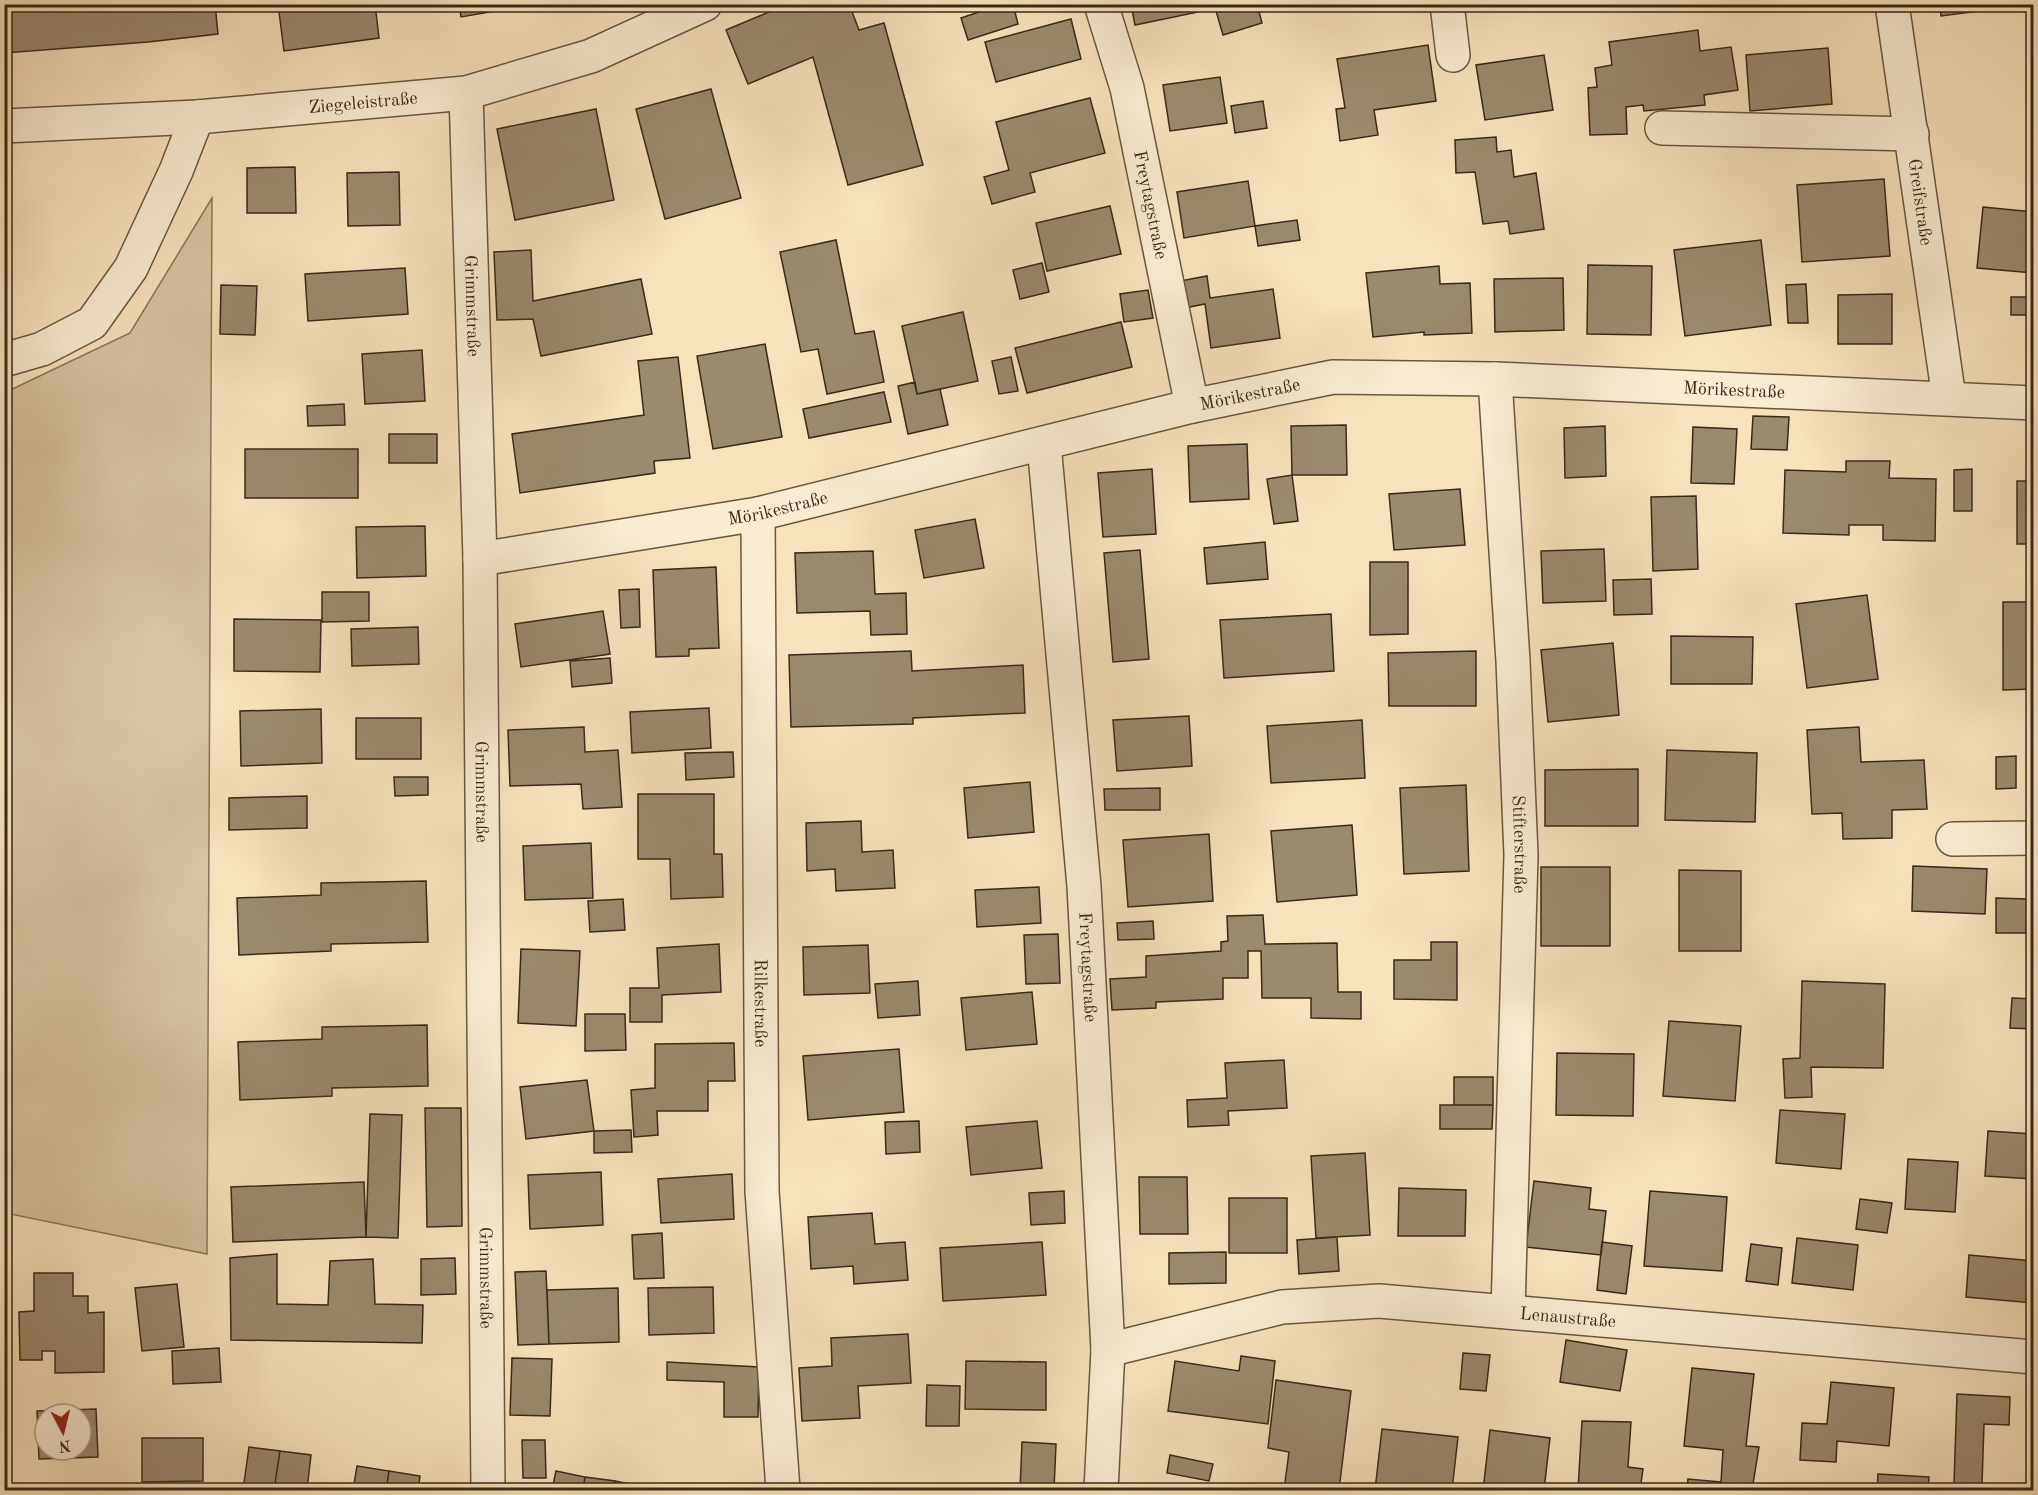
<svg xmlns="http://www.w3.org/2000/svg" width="2038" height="1495" font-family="'Old Standard TT',serif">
  <rect width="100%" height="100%" fill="#f6e2bb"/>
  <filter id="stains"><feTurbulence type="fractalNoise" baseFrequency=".00333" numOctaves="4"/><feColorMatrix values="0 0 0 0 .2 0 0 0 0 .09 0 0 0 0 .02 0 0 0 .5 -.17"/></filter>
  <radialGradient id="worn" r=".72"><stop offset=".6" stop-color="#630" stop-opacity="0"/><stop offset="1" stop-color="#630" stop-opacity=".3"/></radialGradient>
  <path fill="#d6c3a0" stroke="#86765d" stroke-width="1.5" d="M212,198l-5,1056 -202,-41 -1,-820 126,-60z"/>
  <path fill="#9a8a6e" stroke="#372a1a" stroke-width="1.5" fill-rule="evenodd" d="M4,4h211l3,30 -70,8 -144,11z
    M278,4h97l4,34 -95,13z
    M459,4h71v1l-69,12z
    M788,4h61l10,26 25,-7 39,142 -75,20 -35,-128 -65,27 -22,-54z
    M1003,4h10l5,20 -50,16 -7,-22z
    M1131,4h71l1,7 -68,14z
    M1214,4h43l5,19 -39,12z
    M1940,4h78l1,2 -78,10z
    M1071,19l10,40 -85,23 -11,-40z
    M1698,30l2,21 31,-4 7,43 -34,5 1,10 -61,6 -1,-6 -17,2 1,27 -37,1 -2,-47 9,-1 -2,-19 17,-3 -3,-23z
    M1428,45l8,56 -62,9 4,25 -38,6 -4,-32 9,-1 -8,-49z
    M1828,48l4,56 -82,7 -4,-56z
    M1544,55l9,55 -68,10 -9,-55z
    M1220,77l7,46 -57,8 -7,-46z
    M711,89l30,109 -76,21 -29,-110z
    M1090,98l15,55 -75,20 5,19 -43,12 -8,-27 25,-7 -13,-48z
    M1263,101l4,27 -32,5 -4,-27z
    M596,109l18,91 -99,20 -18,-91z
    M1496,137l1,15 14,-2 3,27 22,-4 8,56 -34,5 -2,-13 -25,3 -8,-52 -19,1 -1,-33z
    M295,167l1,46h-49v-45z
    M399,172l1,53 -52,1 -1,-53z
    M1884,179l6,77 -88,6 -5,-77z
    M1248,181l7,45 -71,12 -7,-46z
    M1110,206l11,48 -74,17 -11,-48z
    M1983,207l51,5v61l-57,-5z
    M1297,220l3,20 -42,6 -3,-20z
    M836,240l19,94 19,-3 10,51 -57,12 -9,-45 -17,3 -21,-100z
    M1761,240l10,85 -86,11 -11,-86z
    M531,250l2,51 108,-22 11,55 -111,22 -8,-37 -36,1 -3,-68z
    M1042,263l7,29 -29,7 -7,-29z
    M1588,265l64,1 -1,69 -64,-1z
    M1439,266l1,18 30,-1 2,50 -48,2v-3l-51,5 -7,-64z
    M405,268l3,46 -100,7 -3,-47z
    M1207,276l3,22 63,-9 7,49 -69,10 -6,-44 -21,4 -4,-27z
    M1563,278l1,52 -69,2 -1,-53z
    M1806,284l2,39h-20l-2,-38z
    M221,285l36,1 -2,49 -35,-1z
    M1148,290l5,28 -29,4 -4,-28z
    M1892,294v50h-54v-49z
    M2011,297h23v18h-23z
    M963,312l15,69 -61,13 -15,-68z
    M1121,322l11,45 -105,26 -12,-45z
    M765,344l17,93 -69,12 -16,-93z
    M422,350l3,51 -60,3 -3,-50z
    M678,357l12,101 -36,3 1,12 -135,20 -8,-59 132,-19 -6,-54z
    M1011,357l7,34 -19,3 -7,-33z
    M915,382l2,12 23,-5 8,36 -40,9 -10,-48z
    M884,392l7,30 -82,16 -6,-29z
    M344,404l1,21 -37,1 -1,-20z
    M1753,416l36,1 -2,33 -36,-1z
    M1346,425l1,50h-55l-1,-49z
    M1605,426l1,50 -41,2 -1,-50z
    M1693,427l44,2 -3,55 -43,-1z
    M389,434h48v29h-48z
    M1247,444l2,55 -59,3 -2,-56z
    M245,449h113v49h-113z
    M1846,461h44l-1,17 47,1 -1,62 -52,-1v-15h-34v10l-66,-2 2,-63 61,2z
    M1152,469l4,65 -53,3 -5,-64z
    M1972,469v42h-18v-41z
    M1292,475l6,46 -24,3 -7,-45z
    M2017,481h17v63h-17z
    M1460,489l5,56 -71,5 -5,-56z
    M1696,496l2,73 -45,2 -2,-74z
    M975,519l9,49 -60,10 -9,-48z
    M425,526l1,50 -69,2 -1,-51z
    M1265,542l3,37 -61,5 -3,-36z
    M1604,549l2,52 -63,2 -2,-52z
    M1140,550l9,109 -36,3 -9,-109z
    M873,551l2,43 31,-1 1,41 -36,1 -1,-24 -73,2 -2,-60z
    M1370,562h38v72l-38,1z
    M716,567l3,81 -30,1v7l-33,1 -3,-87z
    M1651,579l1,35 -38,1 -1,-35z
    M639,589l1,38 -19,1 -2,-38z
    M322,592h47v29l-47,1z
    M1867,595l11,84 -71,9 -11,-84z
    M2003,602h31v87l-31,1z
    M603,611l7,43 -89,13 -6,-43z
    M1331,614l3,57 -110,7 -4,-58z
    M234,619l87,1 -1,52 -86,-1z
    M418,627l1,37 -67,2 -1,-37z
    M1671,636l82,1 -1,47h-81z
    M1613,643l6,72 -71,7 -7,-72z
    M911,651l1,20 111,-6 2,48 -112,5v6l-122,3 -2,-72z
    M1476,651v55h-87l-1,-53z
    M610,658l2,25 -40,4 -2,-26z
    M709,708l2,40 -79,5 -2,-41z
    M321,709l1,54 -81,3 -1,-55z
    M1189,716l3,50 -75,5 -4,-51z
    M356,718h65v41h-65z
    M1362,720l3,58 -94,5 -4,-57z
    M584,727l1,25 33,-2 4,57 -39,2 -2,-25 -71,2 -2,-56z
    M1859,727l2,35 63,-2 3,49 -35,1v28l-49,1 -1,-26 -30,1 -5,-84z
    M1667,750l90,3 -2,69 -90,-2z
    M733,752l1,25 -48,3 -1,-27z
    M2027,753h7v64h-6z
    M2016,756v32l-20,1v-32z
    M1638,769v57h-93v-56z
    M394,777h34v18l-33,1z
    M1030,782l4,50 -66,6 -4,-50z
    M1466,785l3,86 -65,3 -4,-86z
    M1160,788v22h-55l-1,-21z
    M638,794h76v60h8l1,43 -52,2 -1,-40h-32z
    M307,796v32l-78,2v-32z
    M861,821l1,31 31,-2 2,38 -59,3 -1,-22 -28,2 -1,-48z
    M1352,825l5,70 -80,7 -6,-71z
    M1209,834l4,67 -85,6 -5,-67z
    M591,843l2,55 -68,2 -2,-54z
    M1913,866l74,3 -2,45 -73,-3z
    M1541,867h69v79h-69z
    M1679,870l62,1v80h-62z
    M426,881l2,61 -97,2v7l-92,4 -2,-57 84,-3v-12z
    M1039,887l2,36 -64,4 -2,-37z
    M1996,898l31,1 -1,34h-30z
    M623,899l2,31 -35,2 -2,-31z
    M1263,915l2,29 72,-1 1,49h23v27l-50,-1v-20h-49l-1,-47h-13v27h-25v21l-67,3v6l-44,2 -2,-31 36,-2v-21l75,-5v-9l7,-1 -1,-25z
    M1153,921l1,18 -36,1 -1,-17z
    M1058,934l2,49 -34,1 -2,-49z
    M1431,942h26v58l-63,-1v-39h37z
    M719,944l2,48 -59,3v27h-32v-34h29l-2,-40z
    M868,945l2,48 -66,2 -1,-48z
    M521,949l59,2 -4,75 -58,-3z
    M918,981l2,34 -42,3 -3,-34z
    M1802,981l83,3 -2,84 -72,-1 1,30 -27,1 -2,-39 17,-1z
    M1032,992l5,52 -71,6 -5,-52z
    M2012,998l22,1v30l-24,-1z
    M585,1014h40l1,36 -41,1z
    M1669,1021l72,5 -6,75 -72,-5z
    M427,1025l1,61 -96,2v8l-92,4 -2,-58 84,-3v-12z
    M734,1043l1,38h-27v30h-51l1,24 -24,2 -3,-47 24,-2v-44z
    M899,1049l5,63 -96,8 -5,-64z
    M1557,1053l77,1 -1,62 -77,-1z
    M1284,1060l3,48 -59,3 1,14 -41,2 -1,-27 40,-2 -2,-35z
    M1454,1077h39v28h-39z
    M587,1080l7,51 -68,8 -6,-52z
    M1440,1105h53l-1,24h-52z
    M425,1108h36l1,118 -35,1z
    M1780,1110l65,4 -4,55 -65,-6z
    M370,1114l32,1 -4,123 -32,-1z
    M919,1121l1,31 -34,2 -1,-32z
    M1037,1121l5,47 -71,7 -5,-48z
    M631,1130l1,22 -38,1v-22z
    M1988,1131l46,3v45l-49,-3z
    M1365,1153l5,82 -54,3 -5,-82z
    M1908,1159l50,3 -3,50 -50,-3z
    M601,1172l2,53 -73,4 -2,-54z
    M732,1174l2,45 -73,4 -3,-44z
    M1139,1177h48l1,57h-48z
    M1534,1181l57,7 -2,21 17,2 -5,44 -75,-8z
    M364,1182l2,55 -133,5 -2,-55z
    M1399,1188l67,2 -1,46h-67z
    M1064,1191l1,32 -34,2 -2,-32z
    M1650,1191l77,6 -5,74 -78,-5z
    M1229,1198h58v55h-58z
    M1860,1199l32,4 -5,30 -31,-4z
    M872,1213l3,31 30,-2 3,38 -54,4 -1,-18 -42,3 -3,-52z
    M662,1233l2,45 -30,1 -2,-44z
    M1337,1237l2,34 -40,3 -2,-34z
    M1797,1238l61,7 -5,45 -61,-7z
    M1042,1242l4,53 -103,6 -3,-53z
    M1602,1242l30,4 -6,48 -29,-4z
    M1751,1244l31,4 -4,37 -32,-4z
    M1226,1252v31l-57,1v-31z
    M277,1254v50l51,1 2,-44 43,-2 2,45 48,1 -1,38 -191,-3 -1,-82z
    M1969,1255l65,6 -1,42 -67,-6z
    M455,1258l1,36 -35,1v-36z
    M546,1271l3,73 -31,1 -3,-73z
    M34,1273h39v23h15v17l16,-1v60l-49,1v-22h-13v9h-22l-1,-48 15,-1z
    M177,1284l7,63 -42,4 -7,-63z
    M713,1287l1,46 -65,2 -1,-47z
    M618,1288l1,54 -70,2 -2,-54z
    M908,1334l3,49 -53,3 2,32 -58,3 -3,-53 33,-2 -1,-28z
    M1566,1340l61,10 -7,41 -60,-9z
    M219,1348l2,34 -48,2 -1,-33z
    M1463,1353l27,2 -4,36 -26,-2z
    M1241,1356l34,5 -7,63 -100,-13 7,-50 64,10z
    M512,1358l40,1 -2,57 -40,-1z
    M966,1361l80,1v48l-81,-1z
    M667,1362l92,5 -1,50h-34v-35l-57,-2z
    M1692,1368l62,6 -8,72 13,1 -7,43h-65l1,-11 33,3 2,-32 -39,-4z
    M1276,1380l75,11 -12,99h-55l5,-38 -21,-4z
    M1831,1382l63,6 -5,58 -52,-5 -1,21 -36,-2 2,-37 25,1z
    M927,1385l33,1 -1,40h-33z
    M1957,1394l53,3 -1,28 -25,-1 -2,61 -28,-1z
    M96,1409l2,48 -59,2 -2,-48zM45,1414h36v36h-36z
    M1582,1421l49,1 -3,45 15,2 -3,21h-62z
    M1382,1429l76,8 -6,53h-77z
    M1490,1430l60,8 -6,52h-61z
    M142,1438h61v43l-61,1z
    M522,1440h23l1,38h-23z
    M1022,1442l34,2 -2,46h-34z
    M249,1447l31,4 -6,39h-31z
    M280,1451l31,4 -4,35h-33z
    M1170,1455l43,9 -4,17 -42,-8z
    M357,1466l32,5 -3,19h-33z
    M389,1471l31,5 -2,14h-32z
    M556,1471l29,6 -2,13h-31z
    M1878,1474l51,3 -1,13h-51z
    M585,1477l30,4 -1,9h-31z
    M615,1481l31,6 -1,3h-31z"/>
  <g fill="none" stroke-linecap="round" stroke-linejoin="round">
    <g stroke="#675842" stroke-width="36">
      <g id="minor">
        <path id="s1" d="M1101,4l26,84 65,318"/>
        <path d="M1447,4l6,51"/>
        <path id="s2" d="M1892,4l57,394"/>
        <path id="s3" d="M466,93l14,466 8,931"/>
        <path id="s4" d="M4,126l193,-9 269,-24 125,-37 114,-52"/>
        <path d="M1662,128l250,6"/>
        <path d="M4,360l38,-11 50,-26 39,-55 45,-97 21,-54"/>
        <path id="s5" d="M1495,379l18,282 8,194 -13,456"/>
        <path id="s6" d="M1044,444l40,442 24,464 -7,140"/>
        <path id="s7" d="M758,514l4,677 21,299"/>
        <path id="s8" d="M480,559l278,-45 434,-108 141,-29 162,2 539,24"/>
        <path d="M1953,839l81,-1"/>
        <path id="s9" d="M1108,1350l174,-43 97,-6 655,56"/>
      </g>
    </g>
    <use href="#minor" stroke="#f9ecd3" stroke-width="33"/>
  </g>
  <g text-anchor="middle" stroke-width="6" stroke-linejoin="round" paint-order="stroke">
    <g font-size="18" fill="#372a1a" stroke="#f9ecd3">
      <text dy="6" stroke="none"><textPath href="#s4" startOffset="360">Ziegeleistraße</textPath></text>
      <text dy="6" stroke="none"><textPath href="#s2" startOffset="200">Greifstraße</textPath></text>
      <text dy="6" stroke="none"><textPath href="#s1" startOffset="207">Freytagstraße</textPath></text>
      <text dy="6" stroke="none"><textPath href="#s3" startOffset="213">Grimmstraße</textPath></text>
      <text dy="6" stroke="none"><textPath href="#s8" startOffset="1274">Mörikestraße</textPath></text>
      <text dy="6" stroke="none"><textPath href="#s8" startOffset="788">Mörikestraße</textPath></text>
      <text dy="6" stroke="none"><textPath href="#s8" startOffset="302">Mörikestraße</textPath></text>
      <text dy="6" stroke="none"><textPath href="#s3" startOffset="699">Grimmstraße</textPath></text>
      <text dy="6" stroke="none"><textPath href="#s5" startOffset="466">Stifterstraße</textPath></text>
      <text dy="6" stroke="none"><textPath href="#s6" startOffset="525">Freytagstraße</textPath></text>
      <text dy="6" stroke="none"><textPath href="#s7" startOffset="489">Rilkestraße</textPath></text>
      <text dy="6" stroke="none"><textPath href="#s3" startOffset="1185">Grimmstraße</textPath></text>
      <text dy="6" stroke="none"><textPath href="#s9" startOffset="466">Lenaustraße</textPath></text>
    </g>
  </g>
  <rect width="2038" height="1495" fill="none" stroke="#f6e2bb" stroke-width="24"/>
  <rect x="6" y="6" width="2026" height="1483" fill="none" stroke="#372a1a" stroke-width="3"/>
  <rect x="12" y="12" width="2014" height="1471" fill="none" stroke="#372a1a" stroke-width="1.5"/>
  <g transform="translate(63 1432) rotate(173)"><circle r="28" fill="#f9ecd3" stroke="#ab9e89" stroke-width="1.5"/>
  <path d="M0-4.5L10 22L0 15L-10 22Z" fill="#8f2418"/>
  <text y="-9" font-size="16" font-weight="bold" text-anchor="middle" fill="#372a1a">N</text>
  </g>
  <rect width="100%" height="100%" filter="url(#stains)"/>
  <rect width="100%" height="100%" fill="url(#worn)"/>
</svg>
